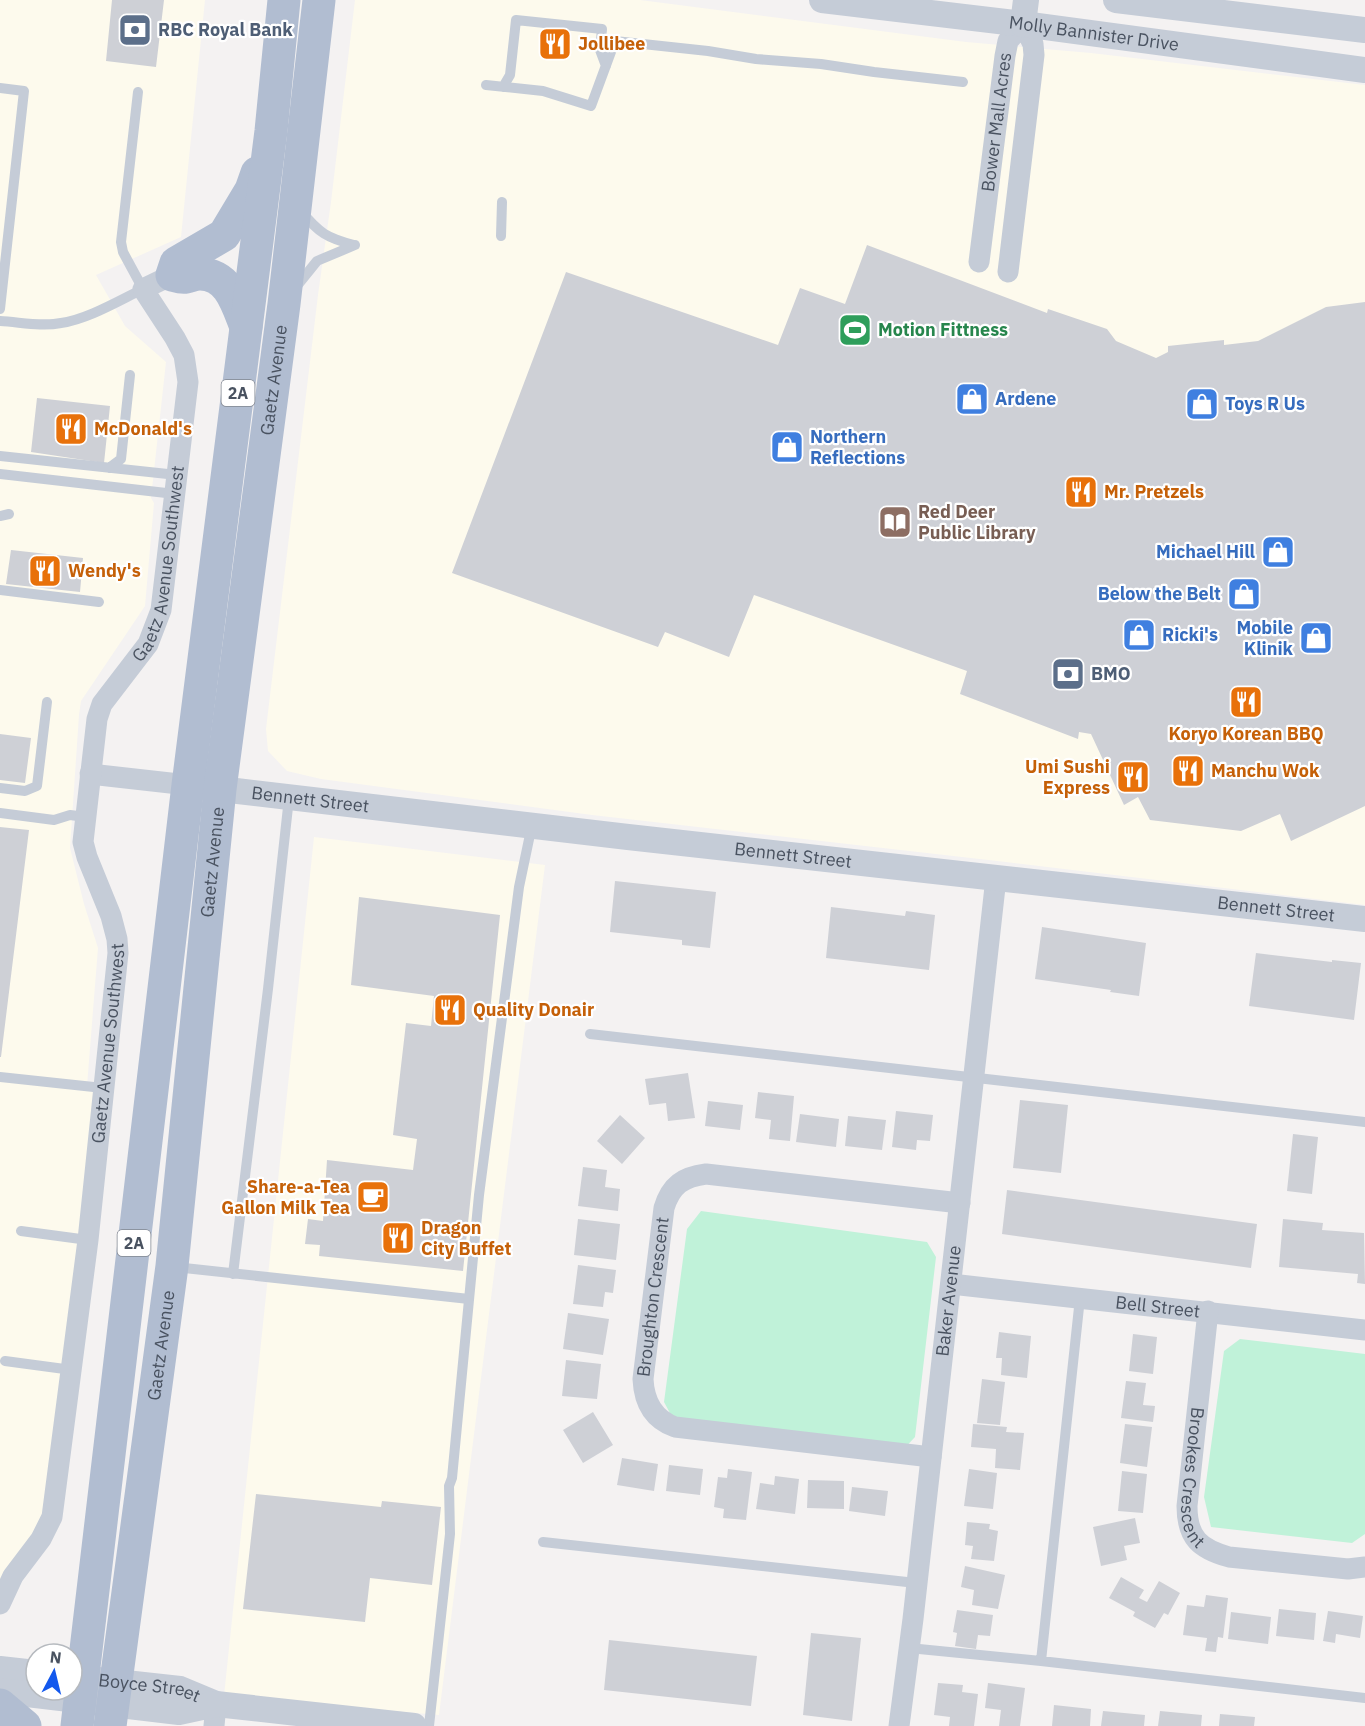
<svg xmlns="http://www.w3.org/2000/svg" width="1365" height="1726" font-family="'IBM Plex Sans',sans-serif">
  <rect width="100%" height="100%" fill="#f4f2f2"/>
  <path fill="#fdfaed" d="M0,0h205l-24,237 -85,38 29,51 41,36 -15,136 3,5 -9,103 -64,95 -2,14 -9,133 14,56 14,44 -11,138 16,2 -47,402 -56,114z
    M355,0h285l326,42 125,11 274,32v820l-359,-43 -414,-47 -271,-36 -34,-8 -19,-20 -2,-22 52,-434 13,-93z
    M314,837l231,28 -106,850 -215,-19z"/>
  <path fill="#c0f2d9" d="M701,1211l226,31 9,15 -21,180 -15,16 -222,-25 -14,-26 23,-173z
    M1240,1339l125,15v180l-13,9 -141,-16 -7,-30 20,-146z"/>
  <path fill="#ced0d6" d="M112,0h52l-8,67 -50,-6z
    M867,245l180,68 1,-4 59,20 9,12 40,17 12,-6v-6l56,-6v5l34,-4 68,-34 39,-5v504l-74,35 -11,-27 -39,17 -91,-11 -12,-23 -14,8 -33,-71 -12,-2 -1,7 -118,-45 7,-23 -213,-76 -25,62 -64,-25 -7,15 -206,-74 114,-301 212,73 22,-57 45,16z
    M37,398l73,8 -6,57 -73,-11z
    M11,550l72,8 -3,34 -74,-8z
    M0,734l31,4 -6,45 -25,-3z
    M0,827l29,3 -28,227h-1z
    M615,881l101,11 -6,56 -28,-3v-5l-72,-8z
    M359,897l141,18 -37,356 -144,-15 1,-11 -15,-1 3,-25 15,2 4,-61 86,10 4,-31 -24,-4 13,-112 25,3 3,-30 -83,-11z
    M831,907l74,9 1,-5 29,4 -6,55 -103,-12z
    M1042,927l104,16 -7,53 -29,-4 1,-2 -76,-11z
    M1256,953l76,9v-2l29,3 -7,57 -105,-14z
    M688,1073l7,45 -27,3 -2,-18 -17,2 -4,-26z
    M758,1092l36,4 -4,45 -21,-2 2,-19 -16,-2z
    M1020,1100l48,5 -7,68 -48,-5z
    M708,1101l35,4 -3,25 -35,-4z
    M896,1111l37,4 -3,26 -13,-1 -1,10 -24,-3z
    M800,1114l39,5 -3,28 -40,-5z
    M620,1115l25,23 -23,26 -25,-23z
    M848,1116l38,4 -4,30 -37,-4z
    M1293,1134l25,3 -6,57 -25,-3z
    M583,1167l24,3 -2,17 15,2 -2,22 -40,-5z
    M1007,1190l250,34 -6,44 -249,-34z
    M578,1219l42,5 -4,36 -42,-5z
    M1283,1219l40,4 -1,7 42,3 1,51 -8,-1 1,-9 -79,-7z
    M578,1265l38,5 -3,23 -8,-1 -2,15 -30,-3z
    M568,1313l41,6 -6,36 -40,-6z
    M999,1332l32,4 -4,42 -26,-3 1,-17h-6z
    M1133,1334l24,3 -4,37 -24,-3z
    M566,1360l35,4 -4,35 -35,-3z
    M982,1379l23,3 -5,43 -23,-2z
    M1126,1381l20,2 -3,22 12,1 -2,16 -32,-4z
    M593,1412l20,33 -30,18 -20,-33z
    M973,1424l34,3 -1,5 18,1 -4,37 -25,-2 1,-19 -25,-2z
    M1125,1424l27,3 -5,40 -27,-4z
    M622,1458l36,6 -4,27 -37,-6z
    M669,1465l34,4 -3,26 -34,-4z
    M728,1469l24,3 -6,48 -23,-2 1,-9 -10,-2 4,-30 9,1z
    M969,1469l28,4 -4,36 -29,-3z
    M1122,1471l25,3 -4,39 -25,-2z
    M775,1476l24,3 -4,35 -39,-5 4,-26 14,2z
    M808,1480l36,1v28l-37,-1z
    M852,1487l36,4 -3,25 -36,-5z
    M256,1494l125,13 1,-6 59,6 -9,78 -62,-7 -5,44 -122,-13z
    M1135,1518l5,25 -16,3 3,14 -26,6 -8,-39z
    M967,1522l23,2 -1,5 9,2 -4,30 -23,-2 2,-13 -8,-1z
    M965,1566l40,9 -7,34 -26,-4 2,-15 -13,-3z
    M1121,1577l23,13 -5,8 8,4 12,-21 21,12 -12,22 -4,-2 -9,15 -22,-12 2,-4 -26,-14z
    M1206,1595l22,3 -5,40 -5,-1 -2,15 -11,-1 2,-13 -24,-3 4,-30 17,2z
    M1279,1609l37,4 -2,27 -38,-4z
    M957,1610l36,5 -3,21 -12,-1 -2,14 -21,-3 2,-13 -4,-1z
    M1328,1611l35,5 -3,22 -24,-4 -1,9 -12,-2z
    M1231,1612l40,5 -3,27 -40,-5z
    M811,1633l50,5 -9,83 -49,-6z
    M609,1640l148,16 -6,50 -147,-16z
    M938,1683l25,2 -1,7 16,2 -4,32h-25l1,-9 -16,-2z
    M988,1683l37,5 -5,38h-21l2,-16 -16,-2z
    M1054,1705l37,4 -1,17h-38z
    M1103,1711l42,4 -1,11h-43z
    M1160,1711l42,4 -1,11h-43z
    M1220,1714l35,3 -1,9h-35z"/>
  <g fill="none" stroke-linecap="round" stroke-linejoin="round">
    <path stroke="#c5ccd7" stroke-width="10" d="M486,85l57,6 48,15 24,-65 93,10 48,8 65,5 53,8 89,10
      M503,87l7,-12 6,-55 86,9 -2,21 6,16
      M0,88l24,3 -24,218
      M301,211c18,22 26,27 53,34
      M501,236l1,-34
      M296,287l21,-26 38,-16
      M0,321c20,1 41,6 61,2 27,-4 57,-22 82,-34l-20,-37 -2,-10 17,-150
      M0,456l177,19
      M109,468l12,-9 9,-84
      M0,474l175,20
      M0,516l9,-2
      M0,590l99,12
      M0,788l25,3 12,-5 10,-84
      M0,813l54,7 16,-5 15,2
      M590,1034l775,88
      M0,1077l103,11
      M21,1231l67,9
      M175,1267l294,32
      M233,1274l35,-285 21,-191
      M5,1361l67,9
      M543,1542l373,41
      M909,1648l132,13 324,37
      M1041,1661l39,-363
      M429,1726l21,-192 -1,-48 3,-8 27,-283 40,-308 13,-62"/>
    <g stroke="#c5ccd7" stroke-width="21">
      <path id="s1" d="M979,262l26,-206 3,-15 15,-17 10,20 1,11 -26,217"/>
      <path d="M90,774l98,11"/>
      <path id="s2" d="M951,1284l414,46"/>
      <path id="s3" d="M1208,1311l-21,195c0,32 13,43 42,51l119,12 17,-2"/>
      <path id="s4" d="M931,1457l-256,-30c-22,-8 -31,-26 -32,-48l21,-171c7,-23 19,-31 42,-34l254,29"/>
      <path id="s5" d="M0,1604l13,-28 28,-37 11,-22 36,-277 30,-287 -1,-14 -6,-23 -24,-59 -4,-15 14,-123 5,-15 46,-60 13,-34 27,-228 -4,-27 -9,-17 -32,-49 29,-14"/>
      <path d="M214,1726l2,-22"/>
      <path id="s6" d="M899,1726l14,-107 83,-741"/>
    </g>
    <g stroke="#c5ccd7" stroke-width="26">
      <path id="s7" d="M822,0l201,24 342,46"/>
      <path d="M1116,0l249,30"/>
      <path d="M1023,24l3,-24"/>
      <path id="s8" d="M203,787l425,50 737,82"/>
      <path d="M0,1669l36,4"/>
      <path id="s9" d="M98,1680l82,9 36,15 198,22"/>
      <path d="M0,1691l179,21 37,-8"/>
    </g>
    <g stroke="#b1bdd1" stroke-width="33">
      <path d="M246,327c-9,-23 -17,-53 -46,-53 -6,0 -9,2 -14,3 -5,1 -10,-1 -14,-2l4,-12 48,-28 27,-45 6,-17"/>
      <path d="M0,1705l25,21"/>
      <path d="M77,1726l111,-941 83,-654 13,-131"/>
      <path id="s10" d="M110,1726l62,-460 48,-477 64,-485 35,-304"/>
    </g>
  </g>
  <defs>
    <g id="bank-square" transform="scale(1.725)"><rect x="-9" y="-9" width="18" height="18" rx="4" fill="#5c6f8a" stroke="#fff"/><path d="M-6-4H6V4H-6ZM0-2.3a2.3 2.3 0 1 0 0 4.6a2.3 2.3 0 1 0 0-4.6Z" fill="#fff"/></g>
    <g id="restaurant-square" transform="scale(1.725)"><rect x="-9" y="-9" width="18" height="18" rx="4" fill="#e8710a" stroke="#fff"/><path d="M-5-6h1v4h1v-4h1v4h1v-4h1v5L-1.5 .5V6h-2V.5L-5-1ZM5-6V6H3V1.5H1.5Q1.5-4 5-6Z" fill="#fff"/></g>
    <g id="stadium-square" transform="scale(1.725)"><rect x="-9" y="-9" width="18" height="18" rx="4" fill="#2e9e5b" stroke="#fff"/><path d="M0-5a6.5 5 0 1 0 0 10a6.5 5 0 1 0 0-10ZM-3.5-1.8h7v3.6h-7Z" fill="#fff"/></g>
    <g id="shop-square" transform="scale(1.725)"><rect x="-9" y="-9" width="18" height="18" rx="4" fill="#3f7fe0" stroke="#fff"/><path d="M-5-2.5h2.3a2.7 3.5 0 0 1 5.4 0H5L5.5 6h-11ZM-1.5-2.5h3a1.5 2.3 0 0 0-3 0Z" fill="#fff"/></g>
    <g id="library-square" transform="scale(1.725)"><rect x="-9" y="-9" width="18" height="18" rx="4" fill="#8d6e63" stroke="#fff"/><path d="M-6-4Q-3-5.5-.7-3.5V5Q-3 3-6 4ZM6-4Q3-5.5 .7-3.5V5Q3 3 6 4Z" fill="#fff"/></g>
    <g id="cafe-square" transform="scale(1.725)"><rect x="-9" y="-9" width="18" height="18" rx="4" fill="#e8710a" stroke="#fff"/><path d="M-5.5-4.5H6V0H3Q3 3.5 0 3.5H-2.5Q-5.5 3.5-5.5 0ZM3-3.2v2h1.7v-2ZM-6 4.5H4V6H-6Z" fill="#fff"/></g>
  </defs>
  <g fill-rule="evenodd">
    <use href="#bank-square" x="135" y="30"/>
    <use href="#restaurant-square" x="555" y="44"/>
    <use href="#stadium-square" x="855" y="330"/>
    <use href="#shop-square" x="972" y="399"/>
    <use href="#shop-square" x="1202" y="404"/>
    <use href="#restaurant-square" x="71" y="429"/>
    <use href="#shop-square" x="787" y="447"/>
    <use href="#restaurant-square" x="1081" y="492"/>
    <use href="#library-square" x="895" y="522"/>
    <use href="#shop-square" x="1278" y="552"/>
    <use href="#restaurant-square" x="45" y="571"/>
    <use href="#shop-square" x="1244" y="594"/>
    <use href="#shop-square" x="1139" y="635"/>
    <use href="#shop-square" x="1316" y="638"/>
    <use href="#bank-square" x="1068" y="674"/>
    <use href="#restaurant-square" x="1246" y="702"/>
    <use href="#restaurant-square" x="1188" y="771"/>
    <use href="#restaurant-square" x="1133" y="777"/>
    <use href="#restaurant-square" x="450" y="1010"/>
    <use href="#cafe-square" x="373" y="1197"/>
    <use href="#restaurant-square" x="398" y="1238"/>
  </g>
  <g text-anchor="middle" stroke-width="4.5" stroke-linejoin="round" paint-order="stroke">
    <g fill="#fff" stroke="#808690" stroke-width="1.5">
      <rect x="221.5" y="380" width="33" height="26" rx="4.5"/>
      <rect x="117.5" y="1230" width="33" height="26" rx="4.5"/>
    </g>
    <g font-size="16" font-weight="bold" fill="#495260">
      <text x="238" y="399">2A</text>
      <text x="134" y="1249">2A</text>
    </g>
    <g font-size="18" font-weight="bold" fill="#4e5e75" stroke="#fff" text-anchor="start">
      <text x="158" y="36">RBC Royal Bank</text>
      <text x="1091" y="680">BMO</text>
    </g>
    <g font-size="18" fill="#495260" stroke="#fff">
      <text dy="6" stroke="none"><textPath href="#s7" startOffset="274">Molly Bannister Drive</textPath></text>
      <text dy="6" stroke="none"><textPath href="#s1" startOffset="141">Bower Mall Acres</textPath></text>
      <text dy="6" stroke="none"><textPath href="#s10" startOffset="1356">Gaetz Avenue</textPath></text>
      <text dy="6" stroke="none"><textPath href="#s5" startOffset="1083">Gaetz Avenue Southwest</textPath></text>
      <text dy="6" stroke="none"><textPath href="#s8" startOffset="108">Bennett Street</textPath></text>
      <text dy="6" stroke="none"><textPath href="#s8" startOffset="594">Bennett Street</textPath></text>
      <text dy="6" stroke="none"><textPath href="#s10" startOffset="870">Gaetz Avenue</textPath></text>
      <text dy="6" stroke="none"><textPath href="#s8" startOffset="1080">Bennett Street</textPath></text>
      <text dy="6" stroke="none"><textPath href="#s5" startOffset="579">Gaetz Avenue Southwest</textPath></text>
      <text dy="6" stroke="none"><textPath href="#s4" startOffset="402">Broughton Crescent</textPath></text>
      <text dy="6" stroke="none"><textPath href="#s6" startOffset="428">Baker Avenue</textPath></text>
      <text dy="6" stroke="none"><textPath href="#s2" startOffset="208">Bell Street</textPath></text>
      <text dy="6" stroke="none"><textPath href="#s10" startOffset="384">Gaetz Avenue</textPath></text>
      <text dy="6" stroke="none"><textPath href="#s3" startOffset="168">Brookes Crescent</textPath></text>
      <text dy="6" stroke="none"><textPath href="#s9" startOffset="52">Boyce Street</textPath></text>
    </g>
    <g font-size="18" font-weight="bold" fill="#c56008" stroke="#fff" text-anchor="start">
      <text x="578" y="50">Jollibee</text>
      <text x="94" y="435">McDonald's</text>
      <text x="1104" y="498">Mr. Pretzels</text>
      <text x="68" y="577">Wendy's</text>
      <text x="1246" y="740" text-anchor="middle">Koryo Korean BBQ</text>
      <text x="1110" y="773" text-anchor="end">Umi Sushi<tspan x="1110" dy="21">Express</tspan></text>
      <text x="1211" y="777">Manchu Wok</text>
      <text x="473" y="1016">Quality Donair</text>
      <text x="350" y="1193" text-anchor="end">Share-a-Tea<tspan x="350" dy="21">Gallon Milk Tea</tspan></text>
      <text x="421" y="1234">Dragon<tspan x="421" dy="21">City Buffet</tspan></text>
    </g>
    <g font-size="18" font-weight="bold" fill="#27864d" stroke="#fff" text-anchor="start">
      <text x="878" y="336">Motion Fittness</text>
    </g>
    <g font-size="18" font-weight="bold" fill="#366cbe" stroke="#fff" text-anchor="start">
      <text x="995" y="405">Ardene</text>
      <text x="1225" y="410">Toys R Us</text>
      <text x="810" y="443">Northern<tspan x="810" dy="21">Reflections</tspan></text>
      <text x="1255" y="558" text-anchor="end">Michael Hill</text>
      <text x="1221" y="600" text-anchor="end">Below the Belt</text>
      <text x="1293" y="634" text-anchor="end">Mobile<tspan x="1293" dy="21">Klinik</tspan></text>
      <text x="1162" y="641">Ricki's</text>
    </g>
    <g font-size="18" font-weight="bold" fill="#785e54" stroke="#fff" text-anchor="start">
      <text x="918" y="518">Red Deer<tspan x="918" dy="21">Public Library</tspan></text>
    </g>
  </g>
  <g transform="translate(54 1672) rotate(7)"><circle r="28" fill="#ffffff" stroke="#b6babf" stroke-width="1.5"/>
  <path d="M0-4.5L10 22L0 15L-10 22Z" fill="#1358ed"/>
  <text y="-9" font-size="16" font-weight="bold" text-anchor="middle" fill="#495260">N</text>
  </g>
</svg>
